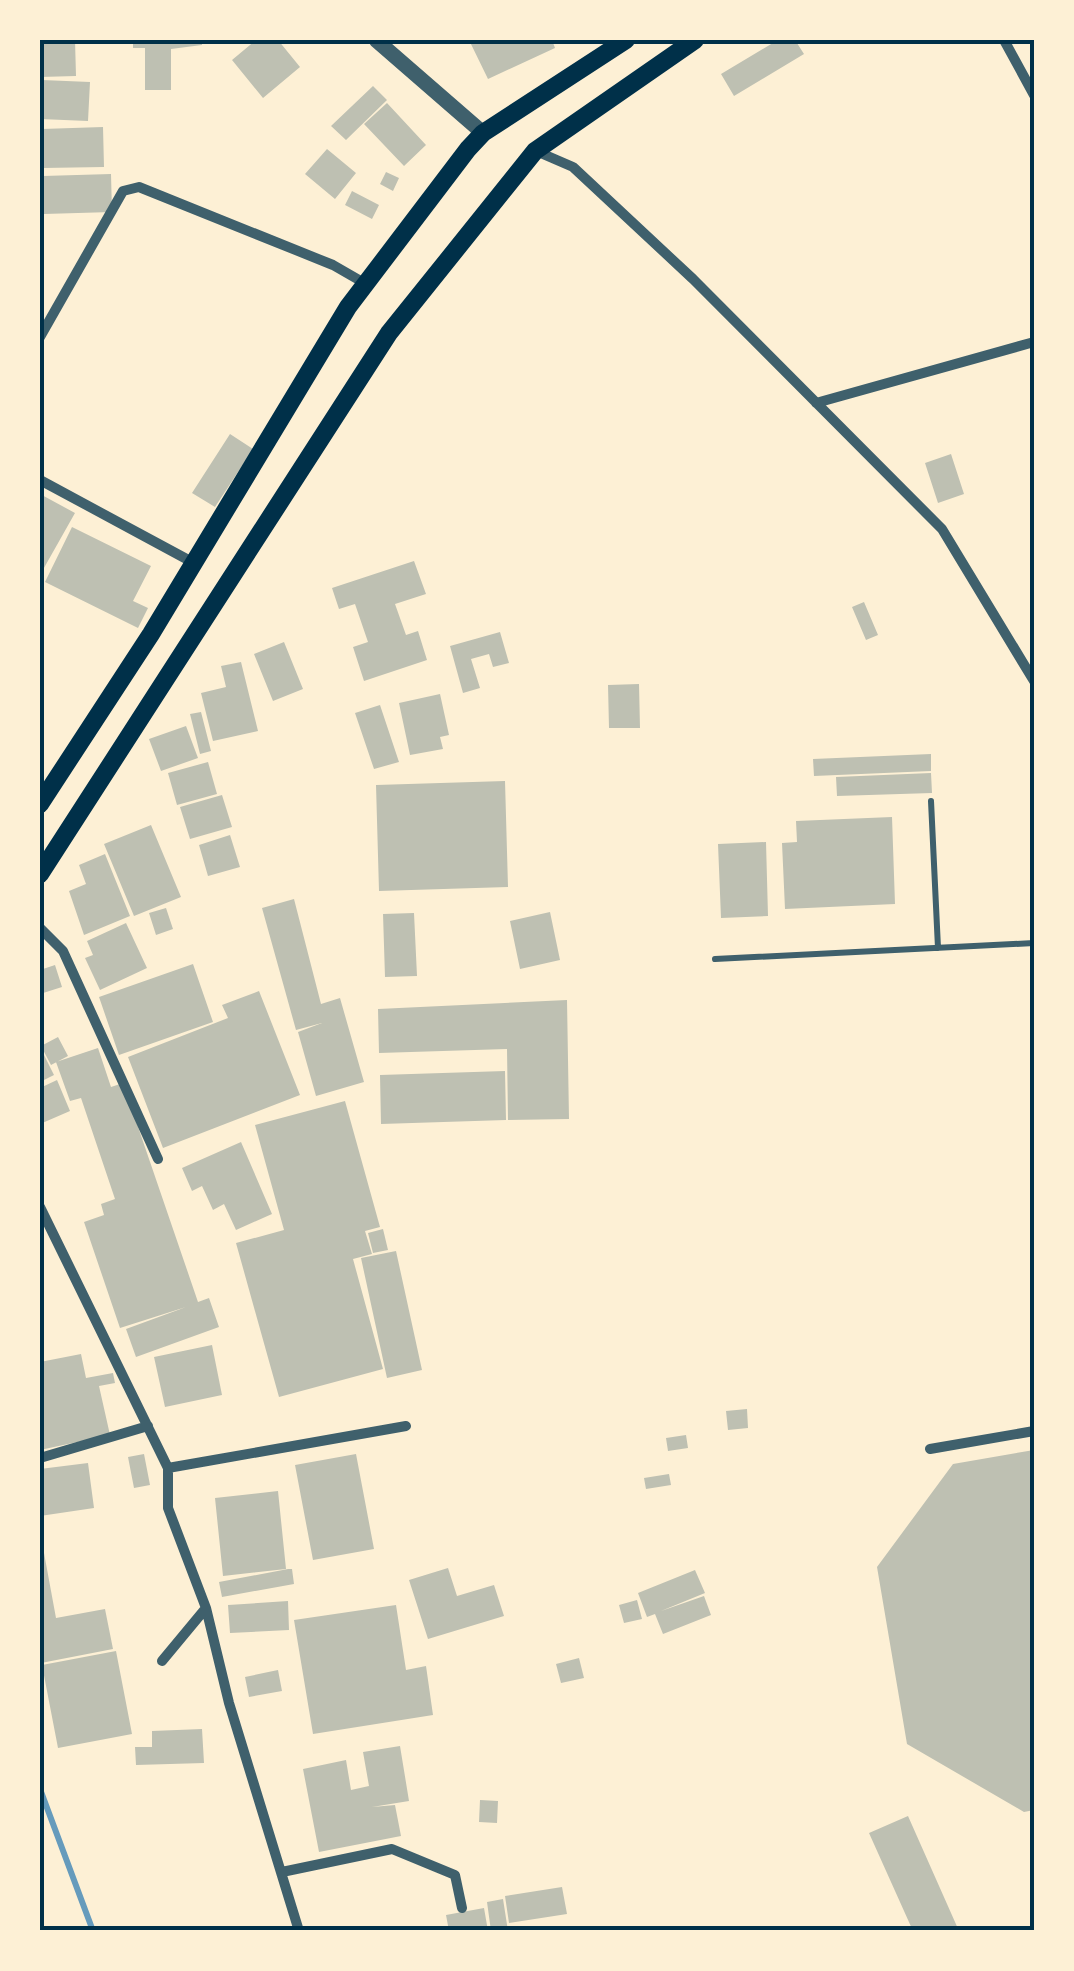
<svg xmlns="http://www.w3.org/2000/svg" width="1074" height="1971" font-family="'Varela Round',sans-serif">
  <rect width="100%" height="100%" fill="#fdf0d5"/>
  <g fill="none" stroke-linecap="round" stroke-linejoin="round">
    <path stroke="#669bbc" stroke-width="6" d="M40,1789l53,142"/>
  </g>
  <path fill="#bec0b2" d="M40,40h35l1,36 -36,1z
    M133,40h69v5l-31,4v41h-26v-42h-12z
    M256,40h22l22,27 -37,31 -31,-38z
    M469,40h83l3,8 -67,31z
    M778,40h17l9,14 -70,42 -13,-22z
    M42,80l48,2 -2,39 -48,-2z
    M373,86l14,14 -41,40 -15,-14z
    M387,103l39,42 -22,21 -40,-42z
    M103,127l1,40 -61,1 -1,-39z
    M327,149l29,24 -21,26 -30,-25z
    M386,172l13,6 -6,13 -13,-7z
    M111,174l1,38 -68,2 -1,-38z
    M352,191l27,14 -7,14 -27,-14z
    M230,434l23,15 -38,58 -23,-14z
    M951,454l13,40 -26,9 -13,-40z
    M40,494l35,19 -35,62z
    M72,527l79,39 -18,35 15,7 -10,20 -93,-46z
    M414,561l12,33 -31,10 11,31 12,-4 9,29 -63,21 -11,-34 15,-5 -13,-38 -16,5 -7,-21z
    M864,602l14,33 -12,5 -14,-33z
    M500,632l9,31 -16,4 -4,-13 -18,5 9,29 -17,5 -13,-47z
    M284,642l19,47 -30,12 -19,-47z
    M241,662l17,69 -45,10 -12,-48 25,-6 -5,-21z
    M639,684l1,44h-31l-1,-43z
    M440,694l9,41 -9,2 3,12 -33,6 -11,-52z
    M380,705l19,57 -25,7 -19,-56z
    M201,712l10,39 -11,3 -10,-40z
    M186,726l12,32 -37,13 -12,-32z
    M931,754v17l-117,5 -1,-17z
    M208,762l9,32 -40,11 -9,-32z
    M931,773l1,20 -95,3 -1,-19z
    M505,781l3,106 -129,4 -3,-106z
    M222,795l10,32 -42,12 -10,-32z
    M892,817l3,87 -110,5 -3,-66 15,-1 -1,-21z
    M151,825l30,72 -47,19 -30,-72z
    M230,835l10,32 -32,9 -9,-31z
    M766,842l2,74 -47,2 -3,-74z
    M105,854l25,62 -46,19 -15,-44 17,-7 -7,-19z
    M294,899l27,105 19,-6 24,84 -48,14 -18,-64 24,-9 -26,7 -34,-122z
    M166,908l7,21 -17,6 -7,-22z
    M550,912l10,48 -40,9 -10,-48z
    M414,913l3,63 -32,1 -2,-63z
    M126,923l21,45 -47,22 -15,-32 8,-3 -6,-14z
    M193,964l20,58 -94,33 -20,-58z
    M55,965l7,22 -22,7v-24z
    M259,991l41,104 -137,53 -35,-91 100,-39 -6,-13z
    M567,1000l2,119 -61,1 -1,-71 -128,4 -1,-44z
    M58,1037l10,19 -17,9 -10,-19z
    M40,1047l14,28 -14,7z
    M98,1048l13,39 12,-4 75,219 11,-4 10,29 -83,30 -10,-28 60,-22 -66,21 -36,-106 20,-7 -3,-11 14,-5 -34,-101 -11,3 -14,-39z
    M505,1071l1,49 -125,4 -1,-49z
    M57,1080l13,31 -30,13v-36z
    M345,1101l35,126 -15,4 7,23 -19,5 30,110 -104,28 -43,-154 48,-13 -29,-105z
    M241,1142l31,72 -36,16 -12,-26 -11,6 -11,-24 -10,5 -10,-23z
    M383,1229l5,21 -15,3 -5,-20z
    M396,1251l26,119 -35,8 -26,-120z
    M212,1345l10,50 -57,12 -11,-50z
    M81,1354l5,24 27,-5 2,10 -16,3 11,49 -70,15v-88z
    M747,1409l1,19 -20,2 -2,-19z
    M686,1435l2,13 -20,3 -2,-13z
    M1034,1450v360l-10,2 -117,-68 -30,-177 76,-103z
    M144,1454l6,31 -16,3 -6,-31z
    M356,1454l18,95 -61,11 -18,-95z
    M88,1463l6,45 -54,8v-47z
    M669,1474l2,11 -25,4 -2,-11z
    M278,1491l8,78 -63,7 -8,-78z
    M42,1542l14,76 49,-9 8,40 -72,14z
    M448,1568l9,28 37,-11 10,31 -76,23 -19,-59z
    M288,1569h4l2,15 -72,13 -3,-15z
    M695,1570l10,23 -44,18 43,-15 7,19 -48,19 -8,-20 -8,3 -9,-24z
    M637,1600l5,19 -18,4 -5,-18z
    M288,1601l1,29 -59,3 -2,-28z
    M396,1605l10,65 20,-4 7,49 -120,19 -19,-114z
    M116,1651l16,83 -74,14 -16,-83z
    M579,1658l5,20 -23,5 -5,-19z
    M278,1670l4,21 -33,6 -4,-20z
    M202,1729l2,34 -68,2 -1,-18h17v-16z
    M400,1746l9,55 -37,6 23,-2 6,31 -82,16 -16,-83 43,-9 5,30 18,-4 -6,-34z
    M480,1800l18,1 -1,22 -18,-1z
    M908,1816l51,115h-46l-44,-98z
    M562,1887l5,27 -58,9 -4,-27z
    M503,1899l5,32h-17l-4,-29z
    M484,1908l4,23h-39l-3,-16z"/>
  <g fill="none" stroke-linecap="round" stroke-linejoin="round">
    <path stroke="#3f606c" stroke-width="6" d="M931,801l7,147
      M715,959l319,-16"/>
    <path stroke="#3f606c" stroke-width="10" d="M1004,40l30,55
      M536,151l37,16 120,112 249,250 92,152
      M40,337l83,-146 16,-4 194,78 33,19
      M816,403l218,-61
      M40,480l154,83
      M40,928l23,23 95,208
      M40,1207l128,261v40l38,100 -44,53
      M930,1449l104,-18
      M40,1458l108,-32
      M168,1468l238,-42
      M206,1608l23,95 70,228
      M282,1872l110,-23 63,26 7,33"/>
    <path stroke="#3f606c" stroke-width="15" d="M376,40l107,93"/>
    <path stroke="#003049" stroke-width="18" d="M40,804l111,-170 197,-327 120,-158 15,-16 143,-93
      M40,874l349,-541 146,-182 160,-111"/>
  </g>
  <rect width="1074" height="1971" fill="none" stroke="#fdf0d5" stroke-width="85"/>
  <rect x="42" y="42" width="990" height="1886" fill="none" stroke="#003049" stroke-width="4"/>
</svg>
